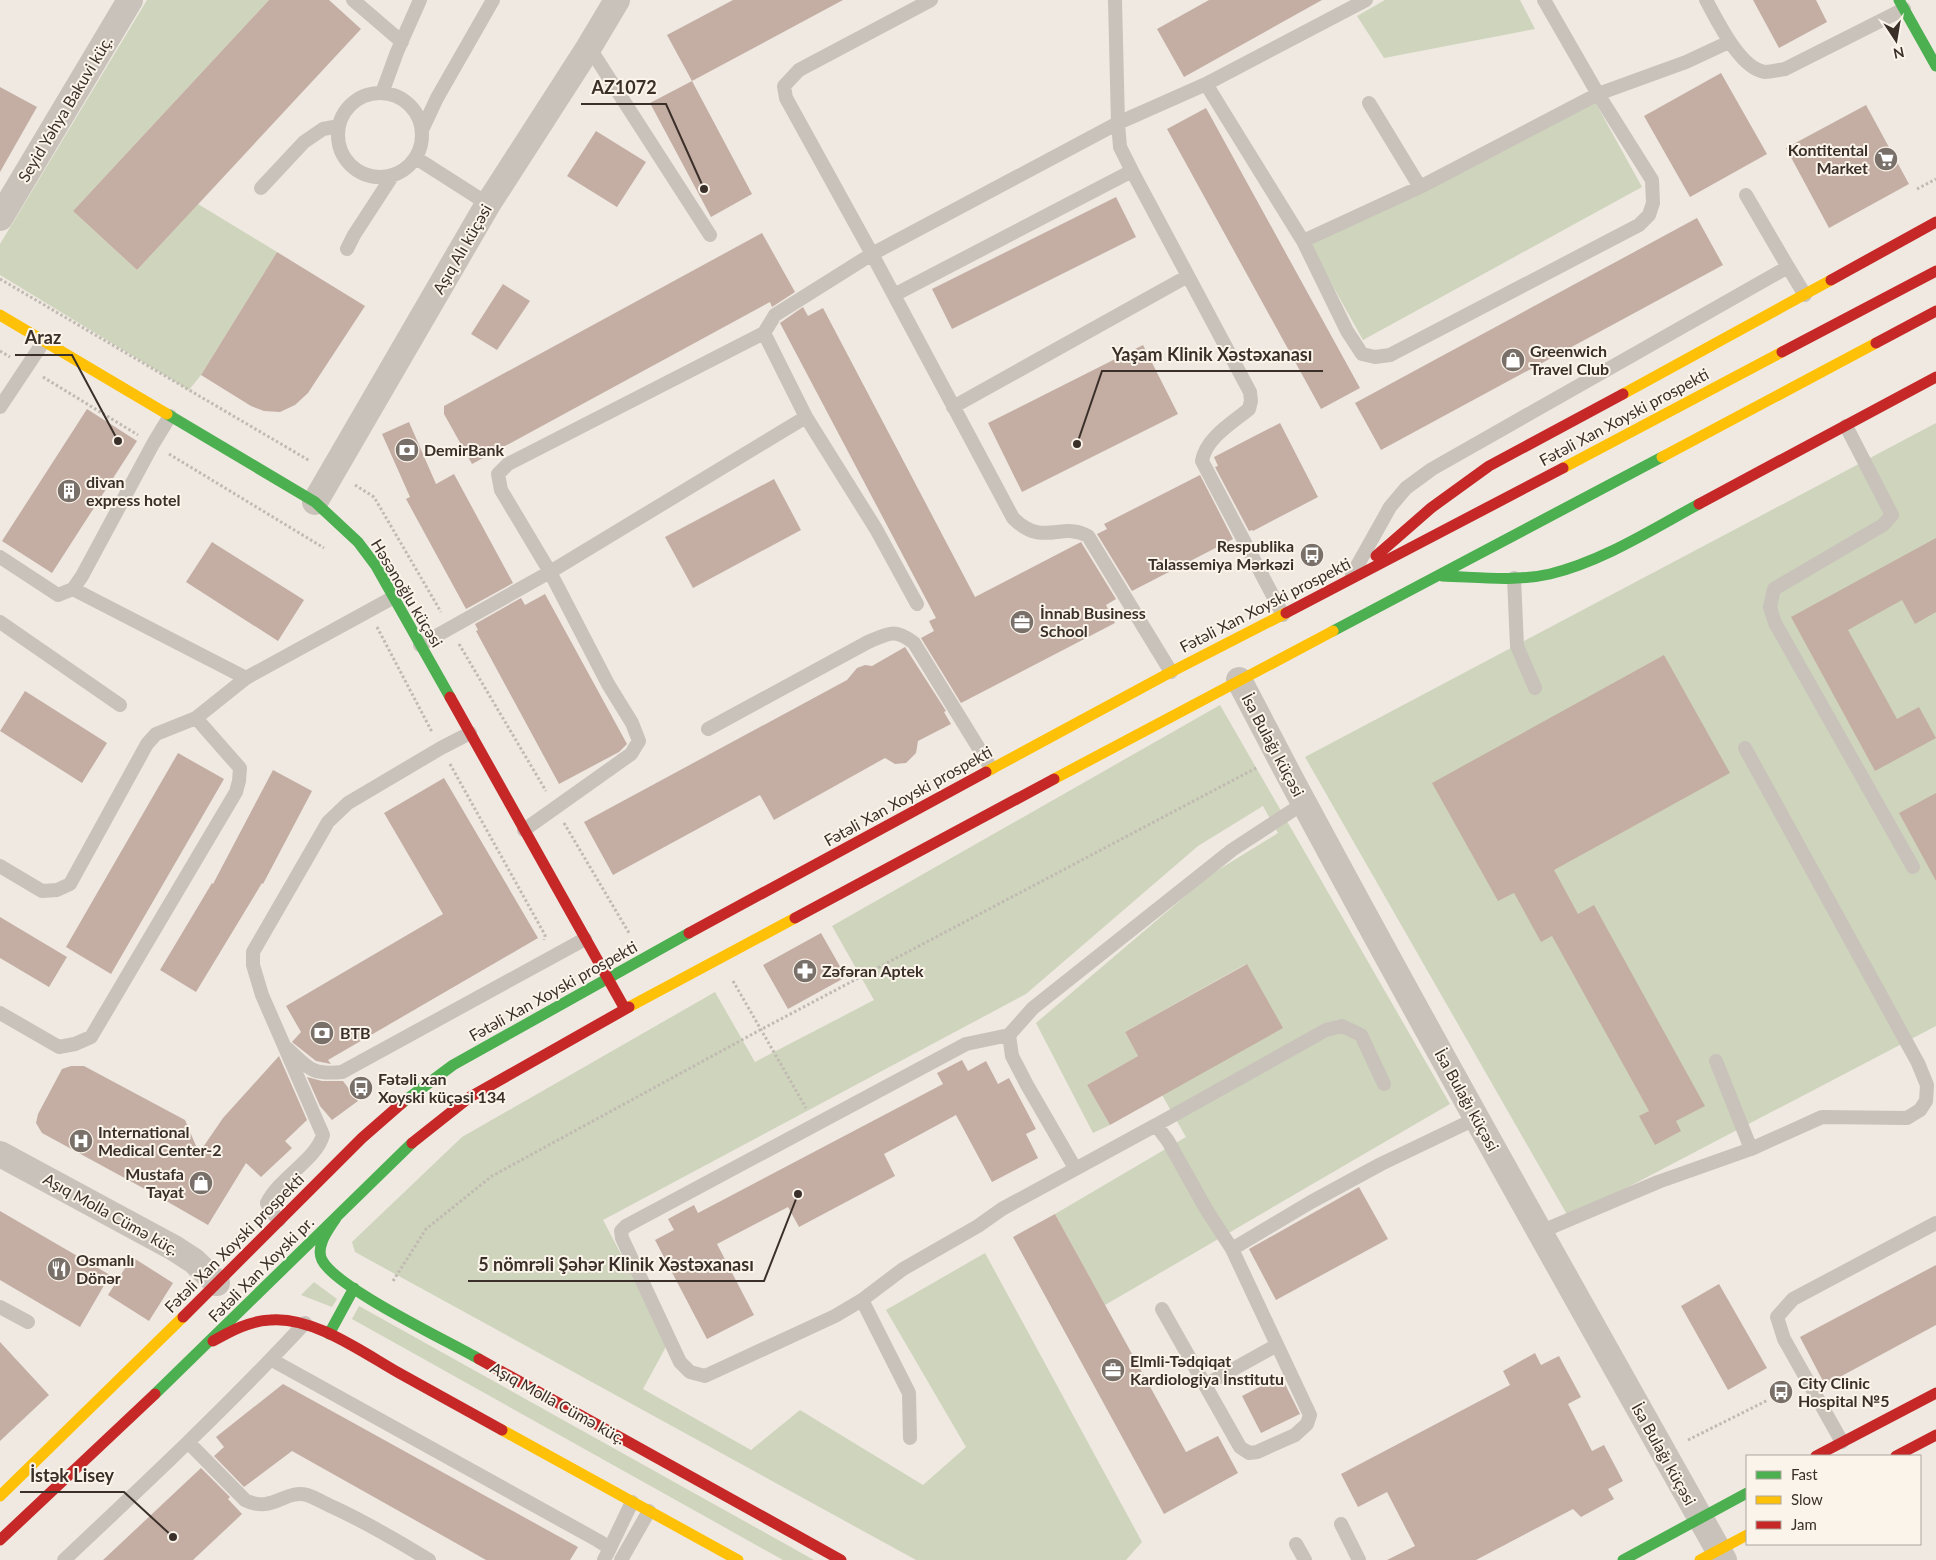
<svg xmlns="http://www.w3.org/2000/svg" width="1936" height="1560" font-family="Lato,sans-serif">
  <rect width="100%" height="100%" fill="#efe9e2"/>
  <path fill="#cfd5bc" d="M147,0h122l-196,211 64,59 61,-66 79,48 -76,123 -12,15 -189,-115v-31z
    M1385,0h135l15,29 -151,29 -27,-42z
    M1589,91l53,96 -279,153 -53,-95z
    M1936,423v603l-367,192 -264,-461z
    M1220,705l230,399 -345,201 -50,-91 131,-77 -24,-42 84,-131 -121,68 13,24 -51,29 23,40 -17,8 -57,-110 174,-148 68,-42 -15,-27 -65,40 -172,148 -423,226 65,123 -25,46 108,61 49,-40 123,75 43,-38 -80,-137 99,-57 157,289 -16,18h-210l-561,-308 -3,-10 110,-105 253,-145 40,70 119,-62 -42,-74z
    M314,1282l23,17 -5,8 -31,-12z
    M359,1306l455,254h-31l-431,-241z"/>
  <path fill="#c4aea3" d="M269,0h60l32,29 -224,241 -64,-59z
    M733,0h110l-151,81 -25,-46z
    M1209,0h113l-138,77 -27,-48z
    M1753,0h63l11,22 -48,26z
    M1721,73l46,81 -77,43 -46,-81z
    M692,81l60,113 -41,23 -61,-114z
    M0,87l37,20 -37,65z
    M1866,105l43,79 -80,44 -43,-80z
    M1206,108l154,280 -39,21 -154,-280z
    M596,131l50,31 -29,45 -50,-31z
    M1116,197l20,40 -184,92 -20,-40z
    M1697,218l26,47 -342,185 -26,-47z
    M762,233l33,59 -23,15 -2,-5 -298,162 -28,-50v-8z
    M277,252l88,54 -57,87 -13,12 -15,7 -16,-1 -13,-5 -50,-31z
    M503,284l27,17 -33,49 -26,-16z
    M803,307l5,9 15,-8 152,289 106,-55 35,57 -10,6 9,18 -154,80 -40,-65 13,-7 -5,-10 7,-3 -156,-295z
    M1143,345l35,69 -156,78 -34,-69z
    M87,409l50,32 -85,132 -50,-32z
    M409,422l27,62 18,-10 59,109 -47,26 -60,-110 4,-2 -28,-63z
    M1280,423l38,74 -65,34 -1,-1 -3,1 -34,-64 3,-1 -4,-9z
    M1200,475l33,64 -101,52 -35,-57 10,-5 -3,-5z
    M774,479l27,51 -108,58 -28,-51z
    M1936,538v74l-21,12 -13,-24 -54,30 49,89 22,-12 17,31 -61,33 -84,-154z
    M212,542l92,58 -26,41 -92,-59z
    M545,594l82,150 -8,8 -60,32 -83,-153 2,-1 -3,-6 46,-26 4,7z
    M905,647l41,64 -2,1 7,12 -33,17 -2,12 -10,10 -11,1 -10,-6 -111,62 -14,-25 -147,80 -29,-53 263,-142 10,-12 8,-3 7,1z
    M1664,655l66,118 -176,97 24,44 16,-9 111,201 -29,15 5,10 -26,14 -16,-29 10,-5 -97,-175 -11,6 -27,-49 -16,8 -66,-118z
    M25,691l82,52 -25,40 -82,-52z
    M178,753l46,26 -113,195 -45,-27z
    M273,770l39,21 -49,93 -1,-1 -66,109 -36,-22 52,-87 1,1z
    M444,778l94,160 -210,122 3,4 -15,-3 -24,-19 9,-10 -15,-26 157,-92 -59,-101z
    M1936,793v88l-37,-68z
    M0,917l67,40 -18,30 -49,-29z
    M821,933l25,44 -58,32 -25,-44z
    M1247,964l36,64 -173,97 -23,-40 51,-29 -13,-24z
    M279,1056l28,64 -22,21 7,7 -31,29 -15,-14 -38,62 -54,-31 -112,-61 -6,-10 2,-9 24,-45 9,-3h13l101,54 14,33 24,-35z
    M962,1060l6,11 18,-10 12,23 11,-6 27,51 -10,5 12,24 -46,24 -36,-67 -72,39 11,22 -96,51 -11,-20 -71,37 37,71 -47,24 -52,-99 19,-10 -6,-11 26,-14 4,8 245,-129 -6,-11z
    M307,1077l15,4h21l15,20 -26,19 -12,-14z
    M1359,1187l29,52 -112,61 -27,-51z
    M0,1211l110,64 -30,52 -80,-47z
    M1055,1214l131,238 32,-16 20,37 -74,41 -151,-277z
    M132,1257l41,26 -24,38 -41,-26z
    M1936,1265v60l-111,60 -25,-48z
    M1719,1284l48,84 -39,22 -47,-84z
    M0,1342l49,53 -49,46z
    M1535,1353l6,12 18,-9 22,41 -13,7 24,47 12,-6 19,36 -15,8 6,10 -33,18 -8,-8 -97,51h-89l28,-14 -28,-54 -29,15 -17,-33 169,-89 -7,-14z
    M1281,1376l19,38 -39,19 -19,-37z
    M283,1384l295,163 -8,13h-84l-194,-109 -48,36 -30,-31 10,-9 -8,-10z
    M201,1468l29,29 -2,2 14,15 -49,46h-90z"/>
  <g fill="none" stroke-linecap="round" stroke-linejoin="round">
    <path stroke="#c1bab3" stroke-width="3" stroke-dasharray="2.5 2.5" stroke-linecap="butt" d="M1917,189l19,-10
      M0,279l310,182
      M0,351l10,6
      M43,377l95,58
      M169,454l155,94
      M355,485l19,12 67,115
      M377,627l55,105
      M459,644l87,147
      M450,764l95,171 -1,5
      M564,823l65,110
      M733,981l73,127
      M393,1281l33,-52 66,-53 268,-146 498,-263
      M1688,1440l80,-40"/>
    <path stroke="#c8c2bb" stroke-width="14" d="M353,0l49,42
      M931,0l-132,70 -15,16 2,12 86,156 141,264c30,30 48,3 75,18l83,136
      M1115,0l3,123 2,24 12,24 118,221 1,9 -2,8c-17,14 -43,29 -47,52l81,154
      M1366,0l-160,84 97,157 44,90 15,23 13,3 15,-2 249,-130 10,-10 4,-12 -1,-23 -54,-86 -54,-94
      M1706,0c11,20 34,69 59,72 6,0 14,-2 20,-3l119,-60
      M589,47l121,188
      M382,93l15,-41 23,-52
      M338 135a42 42 0 1 1 84 0a42 42 0 1 1-84 0Z
      M1369,103l51,84
      M422,130l15,-32 56,-98
      M416,158l72,46
      M261,188l43,-46 19,-13 16,-3
      M1746,195l42,72
      M1303,241l117,-54 178,-93 88,-32 43,-20
      M347,249l7,-14 39,-60
      M894,295l238,-124
      M764,333l42,84 70,112 41,75
      M0,407l44,-66
      M953,407l235,-131
      M1846,426l46,89 -9,10 -109,64 -4,18 5,16 138,244
      M0,557l58,38 15,-6 9,-13 71,-132 17,-28
      M1352,575l38,-68 16,-19 26,-19 356,-202 17,28
      M1514,578l3,68 18,42
      M73,589l173,89
      M0,622l120,83
      M420,645l130,-73 256,-155
      M708,729l160,-87c21,-9 27,-14 46,1l77,125
      M524,830l107,-76 8,-13 -7,-18 -24,-39 -58,-112 -49,-82 -3,-16 10,-10 256,-131 11,-18 97,-61 246,-131 88,-39
      M0,866l42,25 15,-1 13,-6 77,-140 9,-10 40,-16 50,-40 148,-81
      M0,1013l59,34 16,-3 16,-7 145,-245 3,-11 1,-13 -44,-50
      M1009,1035l-43,9 -340,182 -5,5 1,7 58,124 10,10 15,4 130,-60 27,-16 41,-31 75,-43 24,-17 154,-84 12,16 38,68 26,40 78,166 -3,9 -12,11 -38,17 -8,1 -9,-6 -78,-138
      M288,1049c21,20 24,26 54,23l243,-133
      M1716,1061l35,88
      M1156,1125l170,-95 16,-4 19,9 23,49
      M1075,1168l-48,-83 -15,-29 -3,-21 24,-27 199,-158 72,-47
      M279,1220l-9,-10 -3,-7c13,-26 49,-43 56,-68l-61,-140 -9,-30v-13l75,-130 20,-19 93,-55 29,-15
      M1540,1232l118,-50 93,-33 71,-32 85,1 13,-8 6,-9 1,-16 -9,-22 -173,-315
      M1232,1249l79,-47 70,-38 96,-46
      M862,1300l47,93 1,45
      M0,1307l28,15
      M272,1360l325,180 13,8 -6,12
      M1205,1385l72,-40
      M1842,1442l-58,-103 -7,-22 16,-18 143,-76
      M189,1443l56,57c27,14 40,-11 62,-5 9,3 19,9 28,13 32,15 63,33 94,52
      M1341,1524l18,36
      M1296,1544l9,16
      M610,1548l22,-46
      M64,1560c82,-77 164,-154 241,-237
      M621,1560l28,-49"/>
    <path stroke="#c8c2bb" stroke-width="26" d="M0,218l130,-218
      M315,502l173,-298 101,-157 28,-47
      M1239,680c22,41 43,83 66,125 136,253 278,504 419,755
      M0,1154l174,94 20,13 23,22"/>
    <path stroke="#4caf50" stroke-width="11" d="M1899,0l37,66
      M167,414l148,88 43,40 18,24 74,131
      M1442,576c35,1 73,6 108,-2 53,-13 101,-44 149,-70
      M1333,631l329,-174
      M402,1103l51,-38 236,-132
      M336,1218c-7,11 -21,28 -14,42 14,28 126,81 157,99
      M329,1334l25,-46
      M155,1394l257,-251
      M1623,1560l124,-67"/>
    <path stroke="#ffc107" stroke-width="11" d="M0,315l167,99
      M1623,394l208,-114
      M1662,457l214,-114
      M1563,468l219,-116
      M986,772l185,-100 115,-59
      M1054,779l279,-148
      M629,1007l166,-89
      M502,1430l236,130
      M0,1496l183,-179
      M1700,1560l47,-25"/>
    <path stroke="#c62828" stroke-width="11" d="M1831,280l105,-58
      M1876,343l60,-32
      M1782,352l154,-81
      M1699,504l237,-127
      M1376,556l55,-48 58,-42 134,-72
      M1286,613l277,-145
      M450,697l175,312
      M795,918l259,-139
      M689,933l297,-161
      M412,1143l58,-46 159,-90
      M183,1317l179,-179 40,-35
      M213,1341c18,-10 36,-20 57,-21 43,-4 92,32 129,53 34,19 69,38 103,57
      M479,1359l362,201
      M1816,1456l120,-63
      M1896,1456l40,-21
      M0,1540l155,-146"/>
  </g>
  <defs>
    <g id="supermarket-disc" transform="scale(1.25)"><circle r="9.5" fill="#79706a" stroke="#fbf4ea"/><path d="M-6-5.5h2.5l.6 2H6L4.5 2H-2.5L-4.4-4H-6ZM-1.5 3.2a1.3 1.3 0 1 0 .1 0ZM3 3.2a1.3 1.3 0 1 0 .1 0Z" fill="#fff"/></g>
    <g id="shop-disc" transform="scale(1.25)"><circle r="9.5" fill="#79706a" stroke="#fbf4ea"/><path d="M-5-2.5h2.3a2.7 3.5 0 0 1 5.4 0H5L5.5 6h-11ZM-1.5-2.5h3a1.5 2.3 0 0 0-3 0Z" fill="#fff"/></g>
    <g id="bank-disc" transform="scale(1.25)"><circle r="9.5" fill="#79706a" stroke="#fbf4ea"/><path d="M-6-4H6V4H-6ZM0-2.3a2.3 2.3 0 1 0 0 4.6a2.3 2.3 0 1 0 0-4.6Z" fill="#fff"/></g>
    <g id="building-disc" transform="scale(1.25)"><circle r="9.5" fill="#79706a" stroke="#fbf4ea"/><path d="M-4-6H4V6H1V3H-1V6H-4ZM-2.5-4.3h1.7v1.8h-1.7ZM.8-4.3h1.7v1.8H.8ZM-2.5-1h1.7V.8h-1.7ZM.8-1h1.7V.8H.8Z" fill="#fff"/></g>
    <g id="bus-disc" transform="scale(1.25)"><circle r="9.5" fill="#79706a" stroke="#fbf4ea"/><path d="M-5-6H5V4H4V6H2V4H-2V6H-4V4H-5ZM-3.5-4V0h7V-4ZM-3.5 1.2v1.5H-2V1.2ZM2 1.2v1.5H3.5V1.2Z" fill="#fff"/></g>
    <g id="office-disc" transform="scale(1.25)"><circle r="9.5" fill="#79706a" stroke="#fbf4ea"/><path d="M-6-3h4V-5.5h4V-3h4V5H-6ZM-1-4.5V-3h2v-1.5ZM-6 0V1H6V0Z" fill="#fff"/></g>
    <g id="pharmacy-disc" transform="scale(1.25)"><circle r="9.5" fill="#79706a" stroke="#fbf4ea"/><path d="M-2-6h4v4h4v4h-4v4h-4v-4h-4v-4h4Z" fill="#fff"/></g>
    <g id="hospital-disc" transform="scale(1.25)"><circle r="9.5" fill="#79706a" stroke="#fbf4ea"/><path d="M-5-5h3v3.5h4V-5h3V5h-3V1.5h-4V5h-3Z" fill="#fff"/></g>
    <g id="restaurant-disc" transform="scale(1.25)"><circle r="9.5" fill="#79706a" stroke="#fbf4ea"/><path d="M-5-6h1v4h1v-4h1v4h1v-4h1v5L-1.5 .5V6h-2V.5L-5-1ZM5-6V6H3V1.5H1.5Q1.5-4 5-6Z" fill="#fff"/></g>
  </defs>
  <g fill-rule="evenodd">
    <use href="#supermarket-disc" x="1886" y="159"/>
    <use href="#shop-disc" x="1513" y="360"/>
    <use href="#bank-disc" x="407" y="450"/>
    <use href="#building-disc" x="69" y="491"/>
    <use href="#bus-disc" x="1312" y="555"/>
    <use href="#office-disc" x="1022" y="622"/>
    <use href="#pharmacy-disc" x="805" y="971"/>
    <use href="#bank-disc" x="322" y="1033"/>
    <use href="#bus-disc" x="361" y="1088"/>
    <use href="#hospital-disc" x="81" y="1141"/>
    <use href="#shop-disc" x="201" y="1183"/>
    <use href="#restaurant-disc" x="59" y="1269"/>
    <use href="#office-disc" x="1113" y="1370"/>
    <use href="#bus-disc" x="1781" y="1392"/>
  </g>
  <g text-anchor="middle" stroke-width="4" stroke-linejoin="round" paint-order="stroke">
    <g font-size="16" fill="#3a2f29" stroke="#fbf4ea">
      <text transform="translate(65 109) rotate(-59)" y="6">Seyid Yəhya Bakuvi küç.</text>
      <text transform="translate(462 249) rotate(-60)" y="6">Aşıq Alı küçəsi</text>
      <text transform="translate(1624 417) rotate(-28)" y="6">Fətəli Xan Xoyski prospekti</text>
      <text transform="translate(407 593) rotate(59)" y="6">Həsənoğlu küçəsi</text>
      <text transform="translate(1265 605) rotate(-27)" y="6">Fətəli Xan Xoyski prospekti</text>
      <text transform="translate(1273 745) rotate(62)" y="6">İsa Bulağı küçəsi</text>
      <text transform="translate(908 796) rotate(-29)" y="6">Fətəli Xan Xoyski prospekti</text>
      <text transform="translate(553 991) rotate(-29)" y="6">Fətəli Xan Xoyski prospekti</text>
      <text transform="translate(1467 1100) rotate(61)" y="6">İsa Bulağı küçəsi</text>
      <text transform="translate(111 1214) rotate(29)" y="6">Aşıq Molla Cümə küç.</text>
      <text transform="translate(234 1243) rotate(-45)" y="6">Fətəli Xan Xoyski prospekti</text>
      <text transform="translate(261 1269) rotate(-45)" y="6">Fətəli Xan Xoyski pr.</text>
      <text transform="translate(558 1403) rotate(29)" y="6">Aşıq Molla Cümə küç.</text>
      <text transform="translate(1664 1454) rotate(61)" y="6">İsa Bulağı küçəsi</text>
    </g>
    <g font-size="16" font-weight="bold" fill="#3a2f29" stroke="#fbf4ea" text-anchor="start">
      <text x="1868" y="156" text-anchor="end">Kontitental<tspan x="1868" dy="18">Market</tspan></text>
      <text x="1530" y="357">Greenwich<tspan x="1530" dy="18">Travel Club</tspan></text>
      <text x="424" y="456">DemirBank</text>
      <text x="86" y="488">divan<tspan x="86" dy="18">express hotel</tspan></text>
      <text x="1294" y="552" text-anchor="end">Respublika<tspan x="1294" dy="18">Talassemiya Mərkəzi</tspan></text>
      <text x="1040" y="619">İnnab Business<tspan x="1040" dy="18">School</tspan></text>
      <text x="822" y="977">Zəfəran Aptek</text>
      <text x="340" y="1039">BTB</text>
      <text x="378" y="1085">Fətəli xan<tspan x="378" dy="18">Xoyski küçəsi 134</tspan></text>
      <text x="98" y="1138">International<tspan x="98" dy="18">Medical Center-2</tspan></text>
      <text x="184" y="1180" text-anchor="end">Mustafa<tspan x="184" dy="18">Tayat</tspan></text>
      <text x="76" y="1266">Osmanlı<tspan x="76" dy="18">Dönər</tspan></text>
      <text x="1130" y="1367">Elmli-Tədqiqat<tspan x="1130" dy="18">Kardiologiya İnstitutu</tspan></text>
      <text x="1798" y="1389">City Clinic<tspan x="1798" dy="18">Hospital №5</tspan></text>
    </g>
  </g>
  <path fill="none" stroke="#3a2f29" stroke-width="2" d="M704 189L666 104H581M118 441L72 355H15M1077 444L1102 371H1323M798 1194L764 1281H468M173 1537L124 1492H20"/>
  <g fill="#3a2f29" stroke="#fbf4ea" stroke-width="2">
    <circle cx="704" cy="189" r="5"/>
    <circle cx="118" cy="441" r="5"/>
    <circle cx="1077" cy="444" r="5"/>
    <circle cx="798" cy="1194" r="5"/>
    <circle cx="173" cy="1537" r="5"/>
  </g>
  <g font-size="18" text-anchor="middle" font-weight="bold" fill="#3a2f29" stroke="#fbf4ea" stroke-width="4" stroke-linejoin="round" paint-order="stroke">
    <text x="624" y="94">AZ1072</text>
    <text x="43" y="344">Araz</text>
    <text x="1212" y="361">Yaşam Klinik Xəstəxanası</text>
    <text x="616" y="1271">5 nömrəli Şəhər Klinik Xəstəxanası</text>
    <text x="72" y="1482">İstək Lisey</text>
  </g>
  <rect x="1746" y="1455" width="175" height="90" fill="#fbf4ea" stroke="#aea59d"/>
  <rect x="1756" y="1471" width="25" height="8" fill="#4caf50" stroke="#aea59d"/>
  <text x="1791" y="1480" font-size="15" fill="#3a2f29">Fast</text>
  <rect x="1756" y="1496" width="25" height="8" fill="#ffc107" stroke="#aea59d"/>
  <text x="1791" y="1505" font-size="15" fill="#3a2f29">Slow</text>
  <rect x="1756" y="1521" width="25" height="8" fill="#c62828" stroke="#aea59d"/>
  <text x="1791" y="1530" font-size="15" fill="#3a2f29">Jam</text>
  <g transform="translate(1896 40) rotate(168)" stroke="#fbf4ea" stroke-width="4" paint-order="stroke">
  <path d="M0-4L9 19L0 12L-9 19Z" fill="#3a2f29"/>
  <text y="-8" font-size="14" font-weight="bold" text-anchor="middle" fill="#3a2f29">N</text>
  </g>
</svg>
